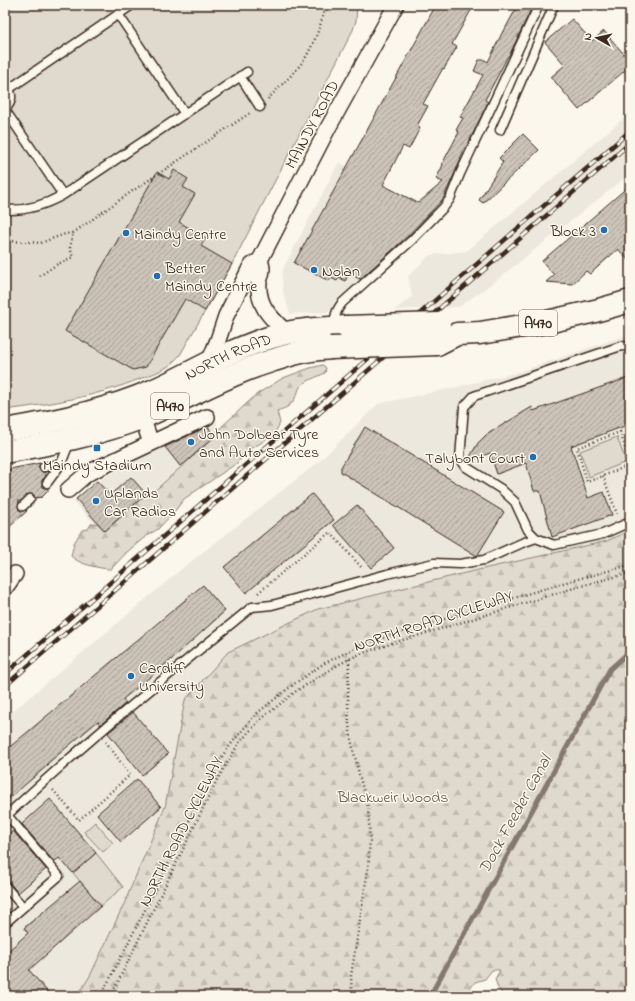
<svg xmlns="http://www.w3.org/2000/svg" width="635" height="1001" font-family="'Indie Flower',sans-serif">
  <defs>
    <pattern id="forest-firs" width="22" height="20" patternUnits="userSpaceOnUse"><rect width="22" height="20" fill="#dfd9ce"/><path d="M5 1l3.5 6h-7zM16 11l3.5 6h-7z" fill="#c0bab0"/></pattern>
    <pattern id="building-hatch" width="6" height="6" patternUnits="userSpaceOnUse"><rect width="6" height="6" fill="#ccc4b9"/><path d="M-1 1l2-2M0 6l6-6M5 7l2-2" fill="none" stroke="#a79f96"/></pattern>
  </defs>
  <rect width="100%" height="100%" fill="#fbf7ec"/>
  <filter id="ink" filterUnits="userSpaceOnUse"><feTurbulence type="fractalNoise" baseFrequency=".025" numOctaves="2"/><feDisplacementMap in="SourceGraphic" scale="8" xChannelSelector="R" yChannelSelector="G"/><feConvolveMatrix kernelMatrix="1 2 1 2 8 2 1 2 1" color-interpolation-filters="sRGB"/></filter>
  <g filter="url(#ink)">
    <path fill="#ede8dd" d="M630,113v61l-132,105 -39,28 -64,3 17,-14 -4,-20 22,-21 37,-4z
      M339,162l94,49 -26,26 -72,65 -6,10 -39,2 -7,-22 -1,-14 1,-9z
      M630,334v196l-23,11 -142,32 -147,36 -133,91 -20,107 -41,97 -34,72 -13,20h-72v-278l179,-151 136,-106 58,-57 74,-16 63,-15z
      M216,420l1,4 1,16 -111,97 -34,-36 24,-20 67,-35 42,-23 2,2z"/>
    <path fill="#dfd9ce" stroke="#8d8276" d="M5,5h352l-1,16 -3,9 -121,234 -52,91c-4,4 -8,9 -13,12 -8,5 -17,8 -25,11 -43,18 -91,26 -137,32z
      M617,437l9,25 -37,15 -9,-26z
      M95,822l18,21 -10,9 -19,-20z
      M96,853l27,34 -22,19 -28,-33z"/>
    <path fill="url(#forest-firs)" stroke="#8d8276" d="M323,365l3,3 -1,5c-6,3 -22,9 -25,14 -2,3 -2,7 -4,9 -4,10 -10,12 -19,15l3,12 -4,8 -15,12 -10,5 -14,15 -53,36 -10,13 -16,17 -13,8 -18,15 -16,17c-10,0 -33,-5 -40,-13l3,-13 8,-13 6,-1 3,-5 6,-1 8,8 41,-37 3,2 65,-59 4,-7 39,-36 26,-16 27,-10z
      M630,530v466h-126l-6,-8 -3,-9 5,-9h-8l-7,9 -10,3 -8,11v3h-390l13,-20 34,-72 41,-97 20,-107 43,-48 90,-43 147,-36 142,-32z"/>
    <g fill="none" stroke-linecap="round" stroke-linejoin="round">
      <path stroke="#85796d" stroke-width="5" d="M430,996l180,-327 20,-18"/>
    </g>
    <path fill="url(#building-hatch)" stroke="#3b2a1e" d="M436,5h38l-22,39 5,3 -13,22 -1,-1 -20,36 5,2 -11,20 3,2 -11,21 -6,-3 -20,39 35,18 25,-21 -7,-3 7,-14 -1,-1 17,-32 -3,-2 7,-12 -3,-1 23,-42 -9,-4 5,-11h6l3,2 15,-31h1l14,-26h15l-24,51h-1l-23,44 3,2 -20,42 -8,14 1,1 -18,40 -35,37 -48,43 -11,-5 -4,7 -6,-4 -2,4 -6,-3 -2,3 -35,-18z
      M572,19l20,22 12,-10 26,30v5l-51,44 -28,-33 14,-12 -20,-23z
      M523,134l16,16 -56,53 -4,-3 24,-38 -4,-4z
      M174,170l14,9 -5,8 12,7 -16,28 27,16 -5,8 31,18 -27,47 -20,-12 -39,68 -13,3 -68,-39 92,-159 12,7z
      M630,185v77l-12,-13 -28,25 -4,-3 -14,13 -26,-2 8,-7 -12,-14z
      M630,377v47l-59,22 17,52 16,-6 8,23 -60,22 -12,-46h-6l-8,-28 -29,11 -7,-21 -21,8 -1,-1 10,-17 8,-8 46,-28 1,4z
      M208,426l6,11 -30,27h-2l-2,2 -15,-19z
      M365,427l139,85 -27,44 -136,-84v-5z
      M40,463l-1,3v2l3,4h3l1,4 -4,4v5l2,3h4v3l-6,6 -7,1 -1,-3 -2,-1h-4l-7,7h-3l1,1 -1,5 1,3 3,1 4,-1 1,1 -22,20v-61z
      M131,477l15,17 -41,37 -29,-32 21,-18 13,14z
      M312,494l22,26 -88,73 -22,-26z
      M357,505l37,43 -23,20 -38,-43z
      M203,585l22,26 -53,48 -49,40 3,4 -26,22 -2,-4 -51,43 1,1 -43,37v-51z
      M133,712l35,42 -26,21 -34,-42z
      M137,779l24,28 -40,35 -24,-28z
      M50,799l46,54 -23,20 -14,-15 -5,4 -32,-38z
      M13,831l33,38 -28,24 -9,-11 -4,-1v-43z
      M80,881l21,25 -72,64 22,26h-46v-42l23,-21 -4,-5z"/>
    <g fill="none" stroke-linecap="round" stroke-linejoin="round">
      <g stroke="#3b2a1e" stroke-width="11">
        <path id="service" d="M118,14l67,100
          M240,76l20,31
          M9,89l123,-84
          M5,109c8,-7 8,-16 1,-24
          M5,110l58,85
          M500,130l54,-125
          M5,210c21,1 40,-5 58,-15l184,-123
          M335,326c0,-10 0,-14 7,-23l70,-63 32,-33 6,-8 10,-25 79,-169
          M630,347l-9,-1 -147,50 -10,11 -4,51 6,9 35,22 14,13 13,28 8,8 18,7 49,-11 27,-12
          M44,467l17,-3
          M47,483l14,-19 9,-23
          M23,506l7,-7
          M5,817c79,-74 163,-142 247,-210l20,-2 115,-31 47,-11 26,1 24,-4 38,-17 14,-5
          M5,886l18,21
          M5,923l54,-47 -52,-61"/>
      </g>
      <g stroke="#3b2a1e" stroke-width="18">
        <path id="minor" d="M260,260c1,3 2,7 2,9 0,4 -2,9 -3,13 -2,24 12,36 28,51
          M209,362l9,-22 8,-24 25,-50 9,-6 68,-132 68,-123
          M142,417l9,26
          M68,490l15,-13 7,-5 117,-55
          M5,588l10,-14"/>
      </g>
      <g stroke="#3b2a1e" stroke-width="25">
        <g id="primary">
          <path d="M437,344l20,-10 23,-1 67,-11 48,-11 35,-10"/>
          <path id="s1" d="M5,430c49,-8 101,-19 147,-39 24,-10 47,-24 71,-35 22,-10 51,-22 75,-25 16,-3 32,-3 48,-4"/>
          <path d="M5,452c45,-8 96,-18 138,-35 38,-16 74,-37 113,-51 6,-2 12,-4 18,-6 10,-3 21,-7 32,-9 8,-2 16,-2 24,-3"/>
        </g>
      </g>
      <path stroke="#3b2a1e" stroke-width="2.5" stroke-dasharray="1 3" stroke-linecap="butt" d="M268,99c12,-13 26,-25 36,-39 11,-17 17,-36 22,-55
        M73,233l58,-41 119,-79
        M5,241l25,1 10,1 25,-9 8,-1 -3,15 3,9 -17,8 -18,12
        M630,463l-10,-31 -43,16 10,34 16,-6 27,-11
        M603,476l14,38
        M258,593l72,-61 32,36
        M349,659l-1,43 1,23 3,19 8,34 8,29 2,32 -2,30 -17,107 1,20
        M53,790l26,30 51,-45 -24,-33
        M101,996l71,-139 26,-55 23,-44 10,-14 25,-30 38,-30 29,-20 40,-20 200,-61 67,-18
        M111,996l106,-216 22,-37 20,-22 36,-29 41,-26 13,-7 11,-5 33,-11 50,-15 141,-43 46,-12"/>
      <use href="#service" stroke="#fbf7ec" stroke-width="8"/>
      <use href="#minor" stroke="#fbf7ec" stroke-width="15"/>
      <use href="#primary" stroke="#fbf7ec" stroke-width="22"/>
      <g stroke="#3b2a1e" stroke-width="4.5">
        <path id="rail" d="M5,674l625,-543
          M5,686l625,-543"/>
      </g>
      <use href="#rail" stroke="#fbf7ec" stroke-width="3" stroke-dasharray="9" stroke-linecap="butt"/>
      <g stroke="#3b2a1e" stroke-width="25" stroke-linecap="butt">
        <path id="primary-bridge" d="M346,327l93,-3
          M330,348l107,-4"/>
      </g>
      <use href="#primary-bridge" stroke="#fbf7ec" stroke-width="22"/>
    </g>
  </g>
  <g fill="#1f6fb2" stroke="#fbf7ec" stroke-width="1.5">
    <circle cx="604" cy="230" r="4"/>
    <circle cx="126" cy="233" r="4"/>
    <circle cx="314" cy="270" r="4"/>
    <circle cx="157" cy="276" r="4"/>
    <circle cx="191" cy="442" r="4"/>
    <rect x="93" y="444" width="8" height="8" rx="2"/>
    <circle cx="533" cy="457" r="4"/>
    <circle cx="96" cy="501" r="4"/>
    <circle cx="131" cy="676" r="4"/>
  </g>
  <g text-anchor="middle" stroke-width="3" stroke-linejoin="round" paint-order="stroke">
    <g fill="#fbf7ec" stroke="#75685c" stroke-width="1">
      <rect x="519" y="310" width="38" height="26" rx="3"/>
      <rect x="151" y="393" width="38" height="26" rx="3"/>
    </g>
    <g font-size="15" font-weight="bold" fill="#3b2a1e">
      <text x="538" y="328">A470</text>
      <text x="170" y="411">A470</text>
    </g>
    <g font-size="16" fill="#3b2a1e" stroke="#fbf7ec">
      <text transform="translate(311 124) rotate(-62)" y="6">MAINDY ROAD</text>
      <text dy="6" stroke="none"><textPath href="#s1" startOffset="236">NORTH ROAD</textPath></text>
      <text transform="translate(433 620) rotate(-18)" y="6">NORTH ROAD CYCLEWAY</text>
      <text transform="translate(180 831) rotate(-63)" y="6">NORTH ROAD CYCLEWAY</text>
    </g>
    <g font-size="16" fill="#3b2a1e" stroke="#fbf7ec" text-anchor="start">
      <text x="596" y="236" text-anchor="end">Block 3</text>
      <text x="134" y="239">Maindy Centre</text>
      <text x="165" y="273">Better<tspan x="165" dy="18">Maindy Centre</tspan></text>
      <text x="322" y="276">Nolan</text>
      <text x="199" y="439">John Dolbear Tyre<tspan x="199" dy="18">and Auto Services</tspan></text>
      <text x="525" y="463" text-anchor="end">Talybont Court</text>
      <text x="97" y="470" text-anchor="middle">Maindy Stadium</text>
      <text x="104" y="498">Uplands<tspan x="104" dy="18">Car Radios</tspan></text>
      <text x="139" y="673">Cardiff<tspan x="139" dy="18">University</tspan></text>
    </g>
    <g font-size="16" fill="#64564a" stroke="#fbf7ec">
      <text x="393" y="802">Blackweir Woods</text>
    </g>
    <g font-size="17" font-style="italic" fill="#605246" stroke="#fbf7ec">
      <text transform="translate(514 814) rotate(-61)" y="6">Dock Feeder Canal</text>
    </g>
  </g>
  <rect width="635" height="1001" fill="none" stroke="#fbf7ec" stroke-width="20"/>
  <rect x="10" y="10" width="615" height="981" fill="none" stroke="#3b2a1e" stroke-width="1.5" filter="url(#ink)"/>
  <g transform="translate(597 38) rotate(278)" stroke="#fbf7ec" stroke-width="3" paint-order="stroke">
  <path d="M0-3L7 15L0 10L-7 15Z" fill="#3b2a1e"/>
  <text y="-6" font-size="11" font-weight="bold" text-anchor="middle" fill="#3b2a1e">N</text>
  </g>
</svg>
